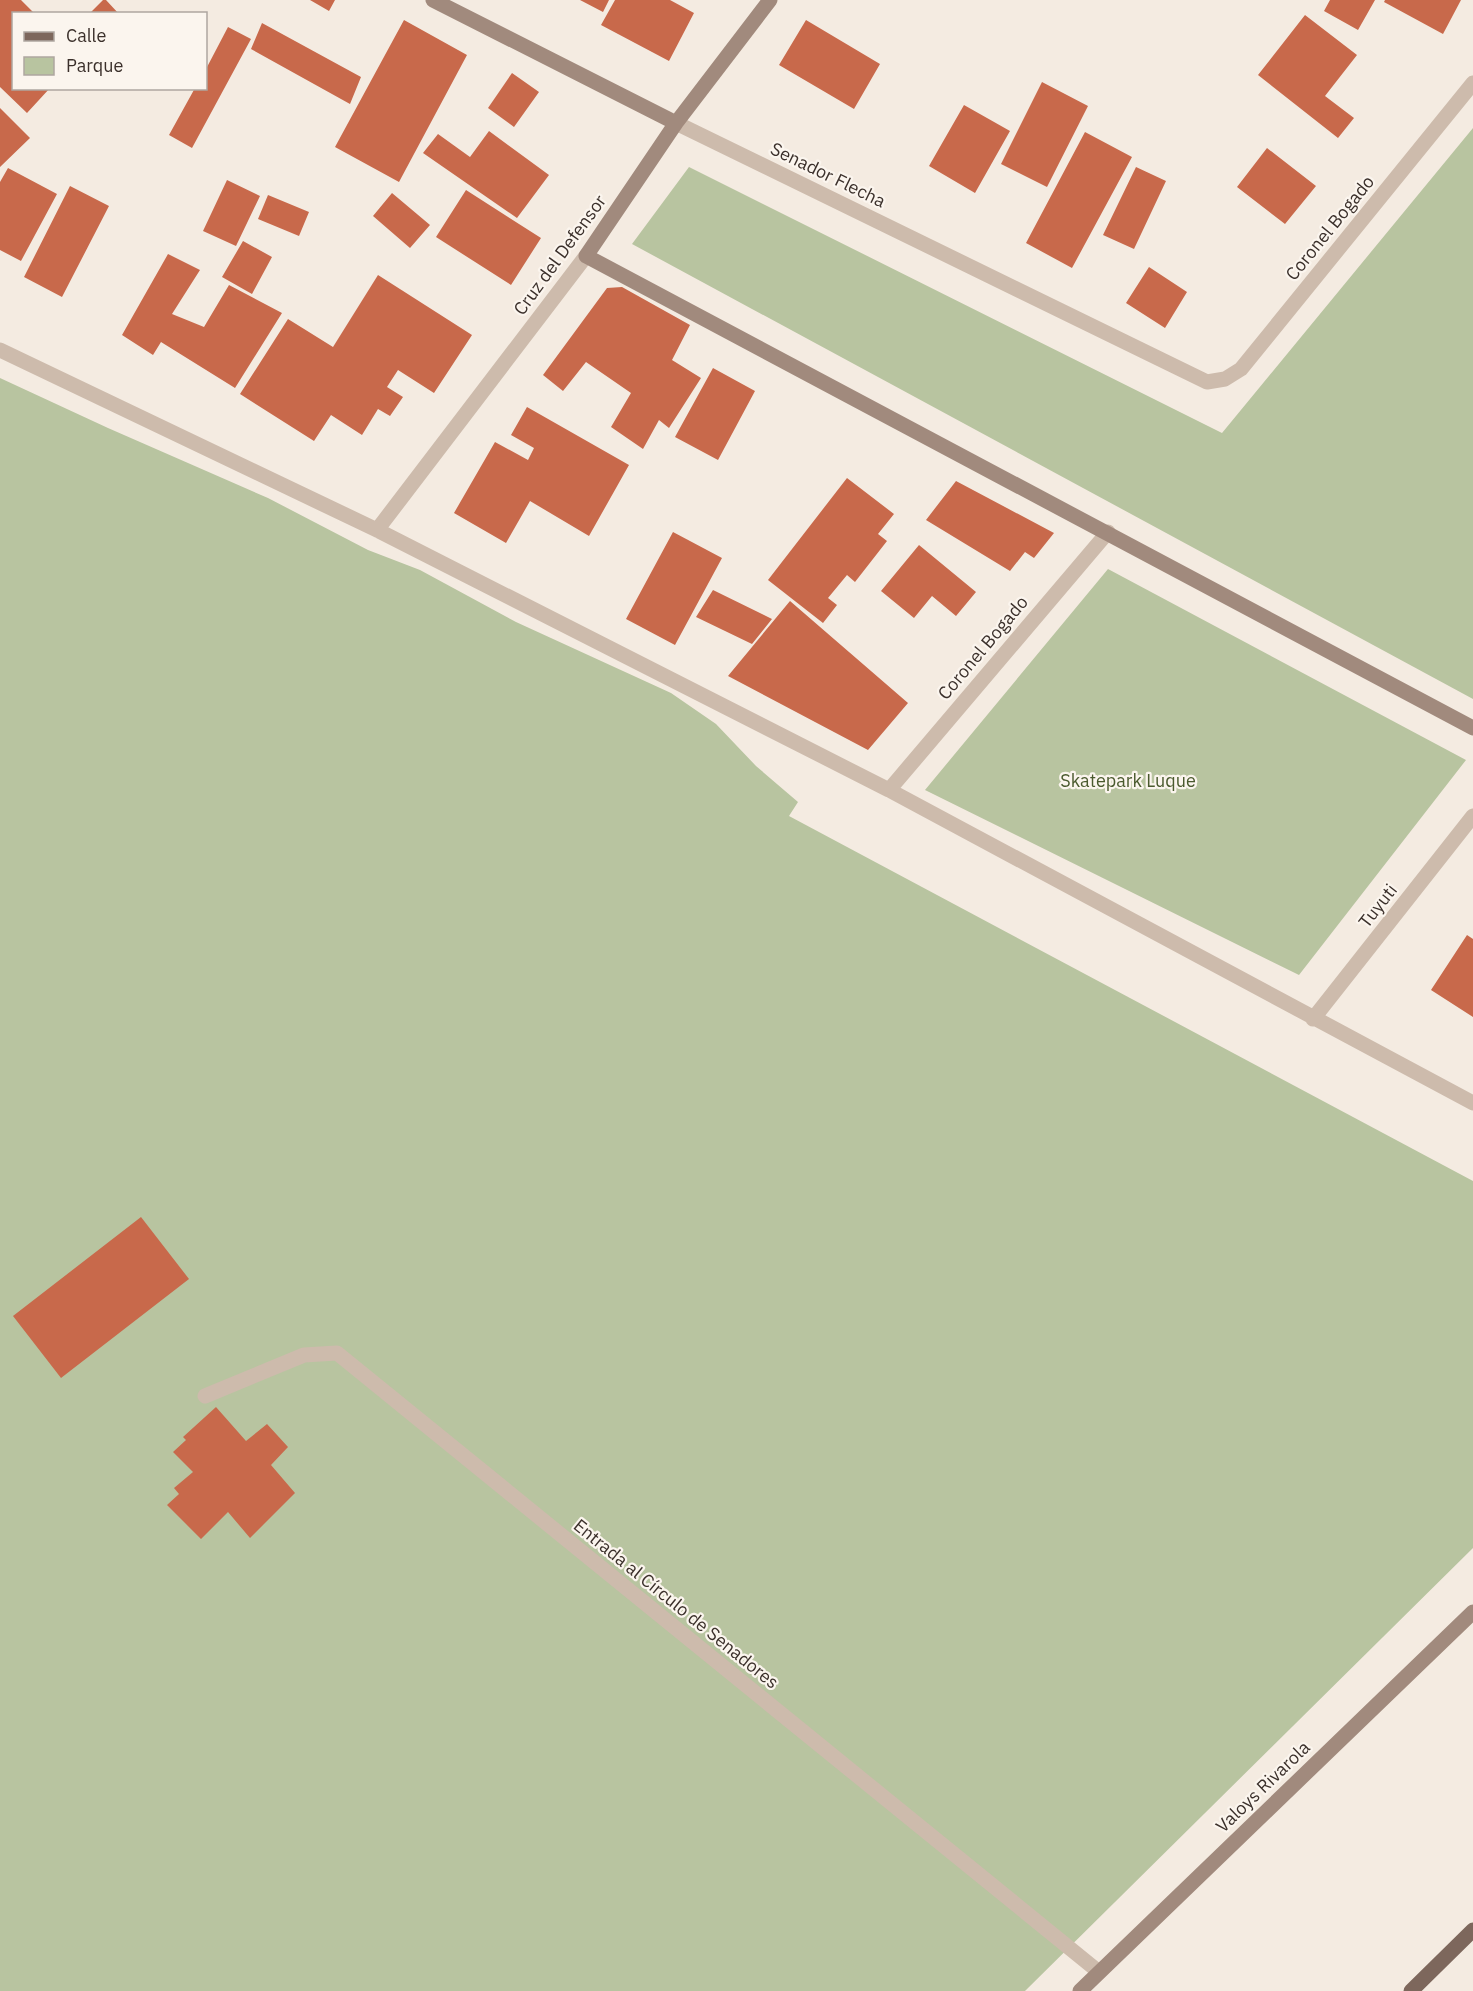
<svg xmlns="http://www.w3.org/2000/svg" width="1473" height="1991" font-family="'IBM Plex Sans',sans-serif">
  <rect width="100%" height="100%" fill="#f4ebe1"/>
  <path fill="#b8c4a0" d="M1473,128v571l-841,-455 57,-77 533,266z
    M0,378l108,50 160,70 100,52 52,20 96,52 155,71 45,31 40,42 42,36 -9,14 684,365v367l-448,443h-1025z
    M1108,569l358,191 -167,215 -374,-185z"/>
  <path fill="#c8694b" d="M0,0h21l14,14h-21v74h36l-23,25 -27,-26z
    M103,0h3l13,14h-30z
    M310,0h25l-6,11z
    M580,0h29l-6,12z
    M615,0h55l24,13 -25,48 -68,-36z
    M1330,0h45l-17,30 -34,-19z
    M1385,0h76l-18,34 -59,-32z
    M1305,15l52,40 -32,41 29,22 -16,20 -80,-63z
    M404,20l63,35 -68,127 -64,-35z
    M806,20l74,44 -26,45 -75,-44z
    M262,23l99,54 -11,27 -99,-55z
    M228,27l23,12 -59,109 -23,-13 26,-47h11v-19z
    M512,73l27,19 -25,35 -26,-19z
    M1042,82l46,24 -41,81 -46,-23z
    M964,105l46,26 -35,62 -46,-27z
    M0,108l30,30 -30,29z
    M489,131l60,44 -32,43 -94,-65 15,-19 32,23z
    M1085,132l47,25 -60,111 -46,-25z
    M1267,148l49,38 -31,38 -48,-37z
    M1136,167l30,14 -32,68 -31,-14z
    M8,168l49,26 -36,67 -21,-11v-68z
    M227,180l33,16 -24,50 -33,-15z
    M70,186l39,20 -47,91 -38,-20z
    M466,190l75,48 -30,47 -75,-48z
    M392,193l38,32 -20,23 -37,-32z
    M268,195l41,17 -10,24 -41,-17z
    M243,241l29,16 -20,37 -30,-17z
    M168,254l32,16 -28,44 32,13 25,-42 53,28 -47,75 -74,-46 -8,13 -31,-20z
    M1149,267l38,25 -22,36 -39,-25z
    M378,275l94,60 -38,58 -36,-23 -11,17 16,10 -13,19 -12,-7 -16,26 -31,-20 -17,26 -74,-47 48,-75 45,28z
    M622,287l68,38 -18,35 29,18 -32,50 -10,-8 -16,29 -32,-22 20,-34 -45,-31 -23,29 -20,-16 64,-87z
    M713,368l42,23 -37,69 -43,-23z
    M527,407l102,58 -40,71 -59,-35 -24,42 -52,-30 41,-71 33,18 6,-12 -23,-13z
    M847,478l47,36 -16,20 9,7 -32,41 -8,-7 -19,23 9,7 -14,18 -55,-43z
    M956,481l98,52 -20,25 -9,-6 -15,19 -84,-51z
    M673,532l49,26 -47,87 -49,-26z
    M919,545l57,47 -20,24 -24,-20 -18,22 -33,-27z
    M713,590l59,29 -20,25 -56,-27z
    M790,601l118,102 -40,47 -140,-74z
    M1467,935l6,4v78l-42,-27z
    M141,1217l48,62 -128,99 -48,-62z
    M216,1407l30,34 21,-17 21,23 -17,18 24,28 -45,45 -22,-26 -27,27 -34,-34 12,-11 -5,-6 19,-16 -20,-20 13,-12 -3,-3z"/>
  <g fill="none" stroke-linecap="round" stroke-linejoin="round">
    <path stroke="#cdbbac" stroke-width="15" d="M205,1396l99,-41 33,-2 762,619"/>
    <path stroke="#cdbbac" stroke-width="15" d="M676,123l531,259 18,-3 16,-10 232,-286
      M0,350l377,180 512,260 584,313
      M377,530l209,-274
      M889,790l219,-258
      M1313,1019l160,-203"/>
    <path stroke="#a18a7d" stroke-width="15" d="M433,0l243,123
      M770,0l-94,123 -90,133 887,472
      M1080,1991l393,-379"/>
    <path stroke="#7d675c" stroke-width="15" d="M1411,1991l62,-61"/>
  </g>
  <g text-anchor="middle" stroke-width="4.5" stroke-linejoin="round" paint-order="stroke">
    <g font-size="18" fill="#3b302b" stroke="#fbf5ee">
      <text transform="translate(828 175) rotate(26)" y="6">Senador Flecha</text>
      <text transform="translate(1330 228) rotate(-51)" y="6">Coronel Bogado</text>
      <text transform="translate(560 255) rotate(-54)" y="6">Cruz del Defensor</text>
      <text transform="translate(983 648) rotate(-50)" y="6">Coronel Bogado</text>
      <text transform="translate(1378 906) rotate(-52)" y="6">Tuyuti</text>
      <text transform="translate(676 1604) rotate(39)" y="6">Entrada al Círculo de Senadores</text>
      <text transform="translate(1263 1787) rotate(-44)" y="6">Valoys Rivarola</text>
    </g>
    <g font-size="18" fill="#4a5a2e" stroke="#fbf5ee">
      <text x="1128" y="787">Skatepark Luque</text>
    </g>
  </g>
  <rect x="12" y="12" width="195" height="78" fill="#fbf5ee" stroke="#aea6a0" stroke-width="1.5"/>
  <rect x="24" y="32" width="30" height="9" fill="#7d675c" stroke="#aea6a0" stroke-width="1.5"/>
  <text x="66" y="42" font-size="18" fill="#3b302b">Calle</text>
  <rect x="24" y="57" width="30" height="18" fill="#b8c4a0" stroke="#aea6a0" stroke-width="1.5"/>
  <text x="66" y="72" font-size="18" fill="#3b302b">Parque</text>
</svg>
